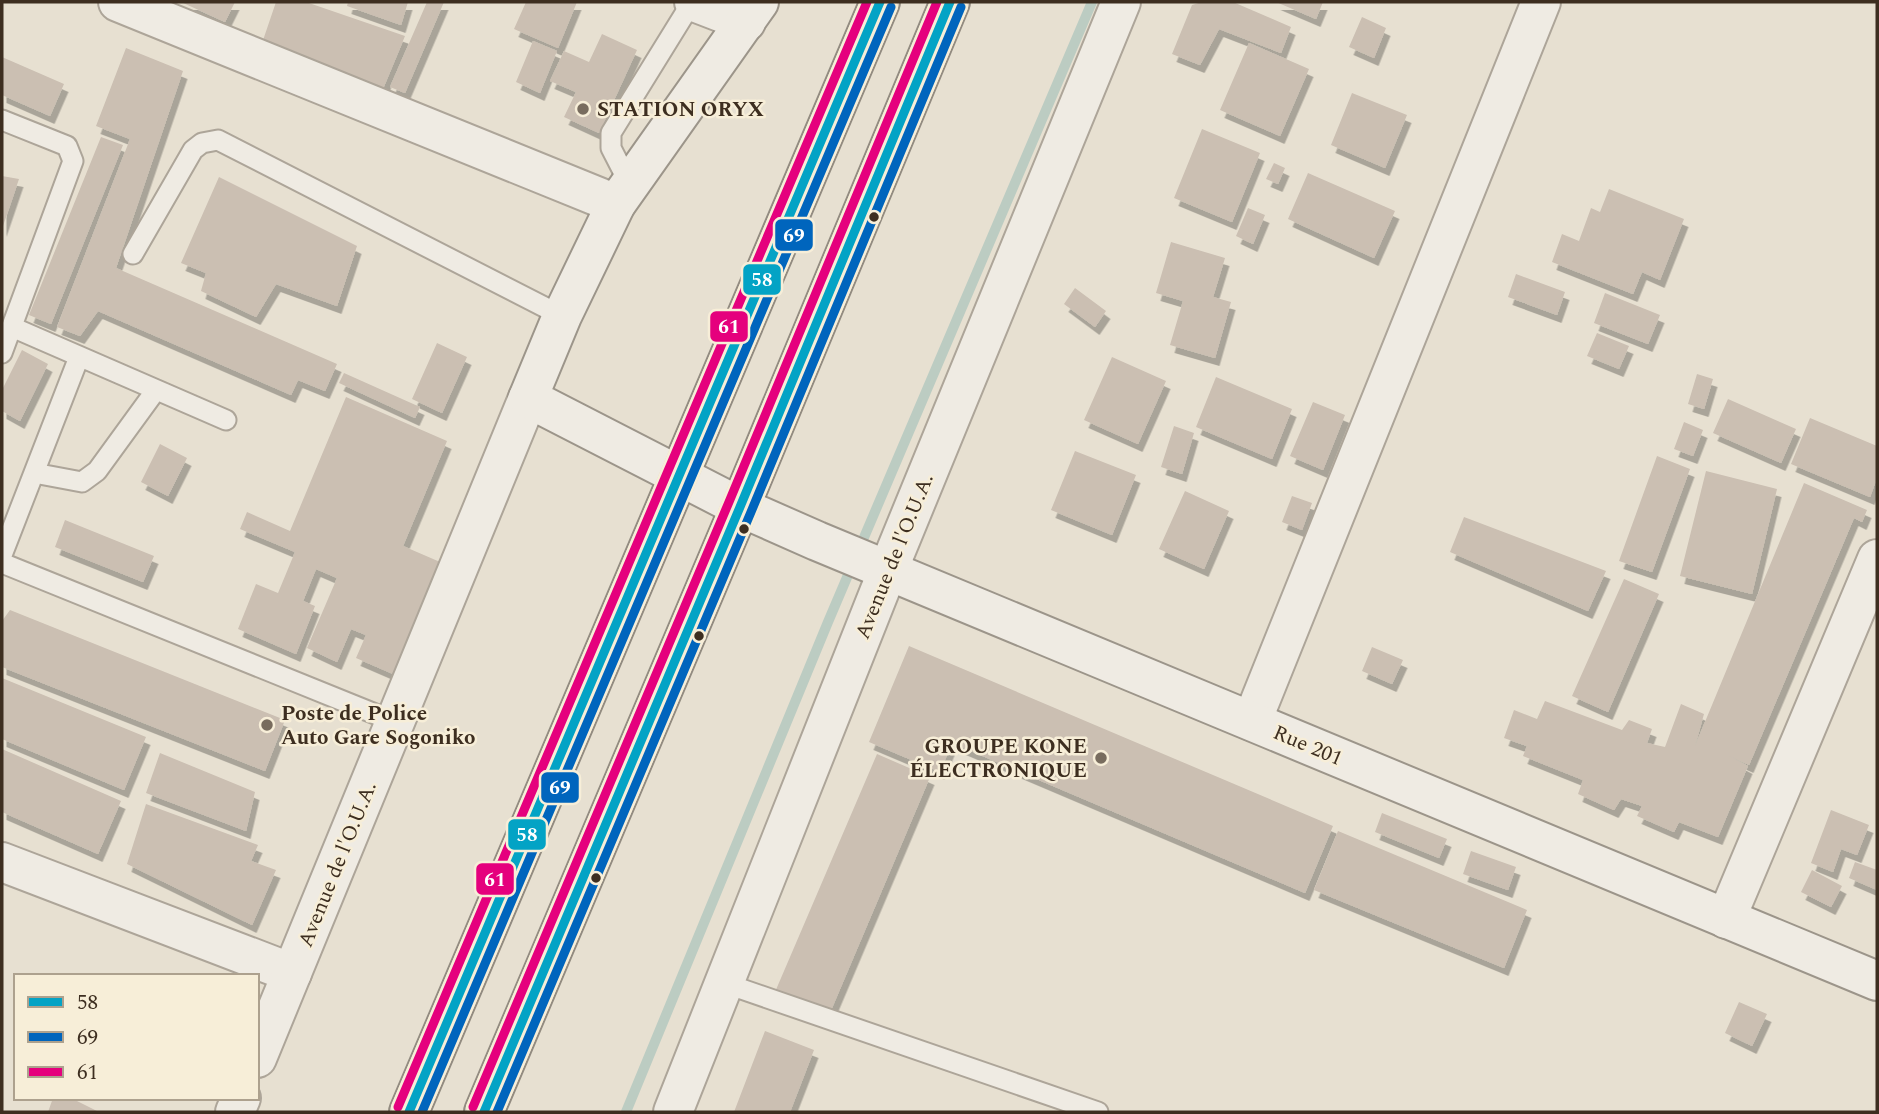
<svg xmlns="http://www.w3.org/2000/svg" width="1879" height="1114" font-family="Spectral,serif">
  <defs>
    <filter id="shadow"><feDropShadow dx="4.5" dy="8" stdDeviation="0" flood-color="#0004"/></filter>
  </defs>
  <rect width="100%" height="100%" fill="#e7e0d1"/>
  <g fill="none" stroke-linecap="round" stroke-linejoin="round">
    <path stroke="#bcccc2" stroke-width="10" d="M626,1112l202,-490 264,-620"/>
  </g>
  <path fill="#cbbfb2" filter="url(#shadow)" d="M181,2h54l-10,20z
    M276,2h30l99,34 -25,60 -121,-44z
    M348,2h60l-7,23 -54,-19z
    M427,2h17l-39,91 -15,-6z
    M526,2h51l-19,46 -44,-19z
    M1202,2h31l58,25 -10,26 -62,-24 -19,36 -28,-11 20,-49z
    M1276,2h47l-7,17z
    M1362,17l24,11 -12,30 -25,-11z
    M602,34l35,16 -38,83 -35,-16 12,-25 -26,-11 14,-30 25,11z
    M533,41l24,10 -17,42 -24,-11z
    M1249,43l60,26 -29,67 -60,-26z
    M126,48l57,23 -67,197 221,96 -12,27 -27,-11 -7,15 -193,-84 -18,25 -23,-9 73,-188 -34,-13z
    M2,57l62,27 -14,32 -48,-21z
    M1352,93l55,22 -22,53 -54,-23z
    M1202,129l58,24 -28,69 -58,-24z
    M101,137l22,8 -72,179 -22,-9z
    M1274,163l11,5 -7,16 -12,-5z
    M1308,173l87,38 -21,47 -86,-39z
    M2,176l17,3 -17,50z
    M219,177l138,69 -20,60 -61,-22 -20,33 -55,-26 5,-18 -25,-10z
    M1609,189l75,30 -24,61 -18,-8 -9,22 -81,-32 10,-28 17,7 12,-33 9,4z
    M1248,208l17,7 -12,29 -17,-8z
    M1171,242l54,16 -12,39 18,5 -16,56 -45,-13 13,-44 -27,-8z
    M1516,274l49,18 -8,23 -49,-18z
    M1075,288l31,23 -11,16 -31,-23z
    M1605,293l55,22 -12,29 -54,-21z
    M1597,333l32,13 -10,23 -32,-13z
    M437,343l30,14 -25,56 -30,-14z
    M22,350l26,14 -28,57 -18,-10v-21z
    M1112,357l54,24 -28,63 -54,-24z
    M344,373l76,34 -5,11 -76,-35z
    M1697,374l16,5 -9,30 -16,-5z
    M1216,377l76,32 -20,50 -76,-32z
    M346,397l101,44 -44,105 51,22 -47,112 -51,-22 10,-23 -15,-6 -14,33 -30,-14 30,-70 -21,-9 -13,32 12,5 -19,48 -58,-25 18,-45 22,9 17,-41 -55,-23 7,-17 43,19z
    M1728,399l68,30 -15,34 -68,-30z
    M1313,402l32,13 -22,55 -33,-14z
    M1810,418l67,28v32l-7,19 -79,-33z
    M1684,422l19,8 -10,26 -19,-7z
    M1174,426l20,7 -12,41 -21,-7z
    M160,444l27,14 -19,38 -27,-14z
    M1075,451l61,24 -24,60 -61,-25z
    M1657,456l33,13 -38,103 -33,-11z
    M1706,471l71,18 -25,105 -72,-18z
    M1804,483l63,27 -5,12 -8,-4 -105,247 -20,-9 19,10 -30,71 -39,-15 -5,10 -37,-16 5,-10 -21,-7 -7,11 -36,-16 5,-14 -60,-24 4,-10 -23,-8 10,-28 23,9 8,-18 77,29 7,-10 23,9 -5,14 18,4 16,-43 23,10 -9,32z
    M1185,491l44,20 -25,58 -45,-20z
    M1292,496l20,7 -10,27 -20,-8z
    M1464,517l142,54 -18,40 -138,-59z
    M65,520l89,36 -11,26 -88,-35z
    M1624,579l35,15 -51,118 -36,-16z
    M10,610l275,110 -20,51 -263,-104v-46z
    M909,646l424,180 -28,67 -353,-150 -12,29 -71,-30z
    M1372,647l31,13 -11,24 -30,-13z
    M2,678l144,59 -22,53 -122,-51z
    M2,749l119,52 -23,53 -96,-42z
    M160,753l95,39 -9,39 -100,-38z
    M877,754l53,23 -101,238 -54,-23z
    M146,804l112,41 -7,16 25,9 -24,55 -125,-61z
    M1831,810l38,15 -12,30 -16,-6 -8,23 -22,-9z
    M1382,813l65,26 -8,19 -64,-26z
    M1338,831l189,79 -23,58 -190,-78z
    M1471,851l45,16 -8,23 -45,-16z
    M1855,862l22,8v20l-28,-12z
    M1812,870l30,16 -11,21 -30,-15z
    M1739,1002l28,12 -15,32 -27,-13z
    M765,1031l49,19 -24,62h-56z
    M53,1098h18l28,14h-51z"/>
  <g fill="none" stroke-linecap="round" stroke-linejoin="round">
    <g stroke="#ada599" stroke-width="23">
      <path id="service" d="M2,120l65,26 6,15 -71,192
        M630,185l-19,-37v-15l81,-131
        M133,254l60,-104 9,-7 16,-3 344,176
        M12,327l214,93
        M34,473l48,9 15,-11 59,-81
        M2,555l77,-198
        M2,563l393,159
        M724,983l374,129"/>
    </g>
    <g stroke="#ada599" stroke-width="42">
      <path id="minor" d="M118,2l498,202
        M694,2l52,20
        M1252,721l289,-719
        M2,862l290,111
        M1726,919l151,-360"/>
    </g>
    <g stroke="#ada599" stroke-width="42">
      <path id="tertiary" d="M257,1058l271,-660
        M235,1112l6,-14
        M673,1112l215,-542 233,-568"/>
    </g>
    <g stroke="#9c958a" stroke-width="42">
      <path id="secondary" d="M759,2l-143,202 -54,112 -34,82 212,109 77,34 1060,440"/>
    </g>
    <g stroke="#928b80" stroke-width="42">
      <path id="trunk" d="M409,1112l471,-1110
        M484,1112l256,-605 210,-505"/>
    </g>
    <use href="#service" stroke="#efebe3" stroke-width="19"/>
    <use href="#minor" stroke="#efebe3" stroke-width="38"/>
    <use href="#tertiary" stroke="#efebe3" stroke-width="38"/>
    <use href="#secondary" stroke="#efebe3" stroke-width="38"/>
    <use href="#trunk" stroke="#e0d9cb" stroke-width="38"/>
    <g stroke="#f7eed8" stroke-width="14">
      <path id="bus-1" d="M409,1112l471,-1110
        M484,1112l256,-605 210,-505"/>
    </g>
    <g stroke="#f7eed8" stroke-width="14">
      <path id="bus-2" d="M422,1112l469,-1105
        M497,1112l254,-600 210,-505"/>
    </g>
    <g stroke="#f7eed8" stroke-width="14">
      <path id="bus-3" d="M398,1107l469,-1105
        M473,1107l256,-605 208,-500"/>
    </g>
    <use href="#bus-1" stroke="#03a3c5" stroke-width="9"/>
    <use href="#bus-2" stroke="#0065bd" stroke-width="9"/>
    <use href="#bus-3" stroke="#e5007d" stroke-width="9"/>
  </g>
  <g fill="#786c5e" stroke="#f7eed8" stroke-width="2.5">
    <circle cx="583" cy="109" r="7"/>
    <circle cx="267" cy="725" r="7"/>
    <circle cx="1101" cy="758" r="7"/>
  </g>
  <g fill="#3d2e20" stroke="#f7eed8" stroke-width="2.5">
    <circle cx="874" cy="217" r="6"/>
    <circle cx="744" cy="529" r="6"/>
    <circle cx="699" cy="636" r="6"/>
    <circle cx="596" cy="878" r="6"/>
  </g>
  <g text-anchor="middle" stroke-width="5" stroke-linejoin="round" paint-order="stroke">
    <g font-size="21" font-weight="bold" fill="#3d2e20" stroke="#f7eed8" text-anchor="start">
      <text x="597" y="116">STATION ORYX</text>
      <text x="281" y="720">Poste de Police<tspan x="281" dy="24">Auto Gare Sogoniko</tspan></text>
      <text x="1087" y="753" text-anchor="end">GROUPE KONE<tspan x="1087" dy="24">ÉLECTRONIQUE</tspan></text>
    </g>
    <g font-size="21" fill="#3d2e20" stroke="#f7eed8">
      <text transform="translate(894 556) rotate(-68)" y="7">Avenue de l'O.U.A.</text>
      <text transform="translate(1308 745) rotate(23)" y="7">Rue 201</text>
      <text transform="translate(337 864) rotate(-68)" y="7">Avenue de l'O.U.A.</text>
    </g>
  </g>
  <g stroke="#f7eed8" stroke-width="2.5">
    <rect x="774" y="218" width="40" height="34" rx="7" fill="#0065bd"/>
    <rect x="742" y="263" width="40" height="33" rx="7" fill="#03a3c5"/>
    <rect x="709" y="310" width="40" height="33" rx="7" fill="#e5007d"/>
    <rect x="540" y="771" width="40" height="33" rx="7" fill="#0065bd"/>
    <rect x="507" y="818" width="40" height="33" rx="7" fill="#03a3c5"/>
    <rect x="475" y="862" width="40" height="34" rx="7" fill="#e5007d"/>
  </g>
  <g font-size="19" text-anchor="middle" font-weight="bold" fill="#fff">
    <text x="794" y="242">69</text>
    <text x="762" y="286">58</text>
    <text x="729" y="333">61</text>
    <text x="560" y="794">69</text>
    <text x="527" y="841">58</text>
    <text x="495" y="886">61</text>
  </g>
  <rect width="1879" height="1114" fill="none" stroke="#3d2e20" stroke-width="7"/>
  <rect x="14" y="974" width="245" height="126" fill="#f7eed8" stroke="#ada18e" stroke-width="2"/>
  <rect x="28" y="997" width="35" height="10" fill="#03a3c5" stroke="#ada18e" stroke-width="2"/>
  <text x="77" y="1009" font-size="21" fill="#3d2e20">58</text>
  <rect x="28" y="1032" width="35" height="10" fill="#0065bd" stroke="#ada18e" stroke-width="2"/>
  <text x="77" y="1044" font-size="21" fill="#3d2e20">69</text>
  <rect x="28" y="1067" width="35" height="10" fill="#e5007d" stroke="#ada18e" stroke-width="2"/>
  <text x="77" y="1079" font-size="21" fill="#3d2e20">61</text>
</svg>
